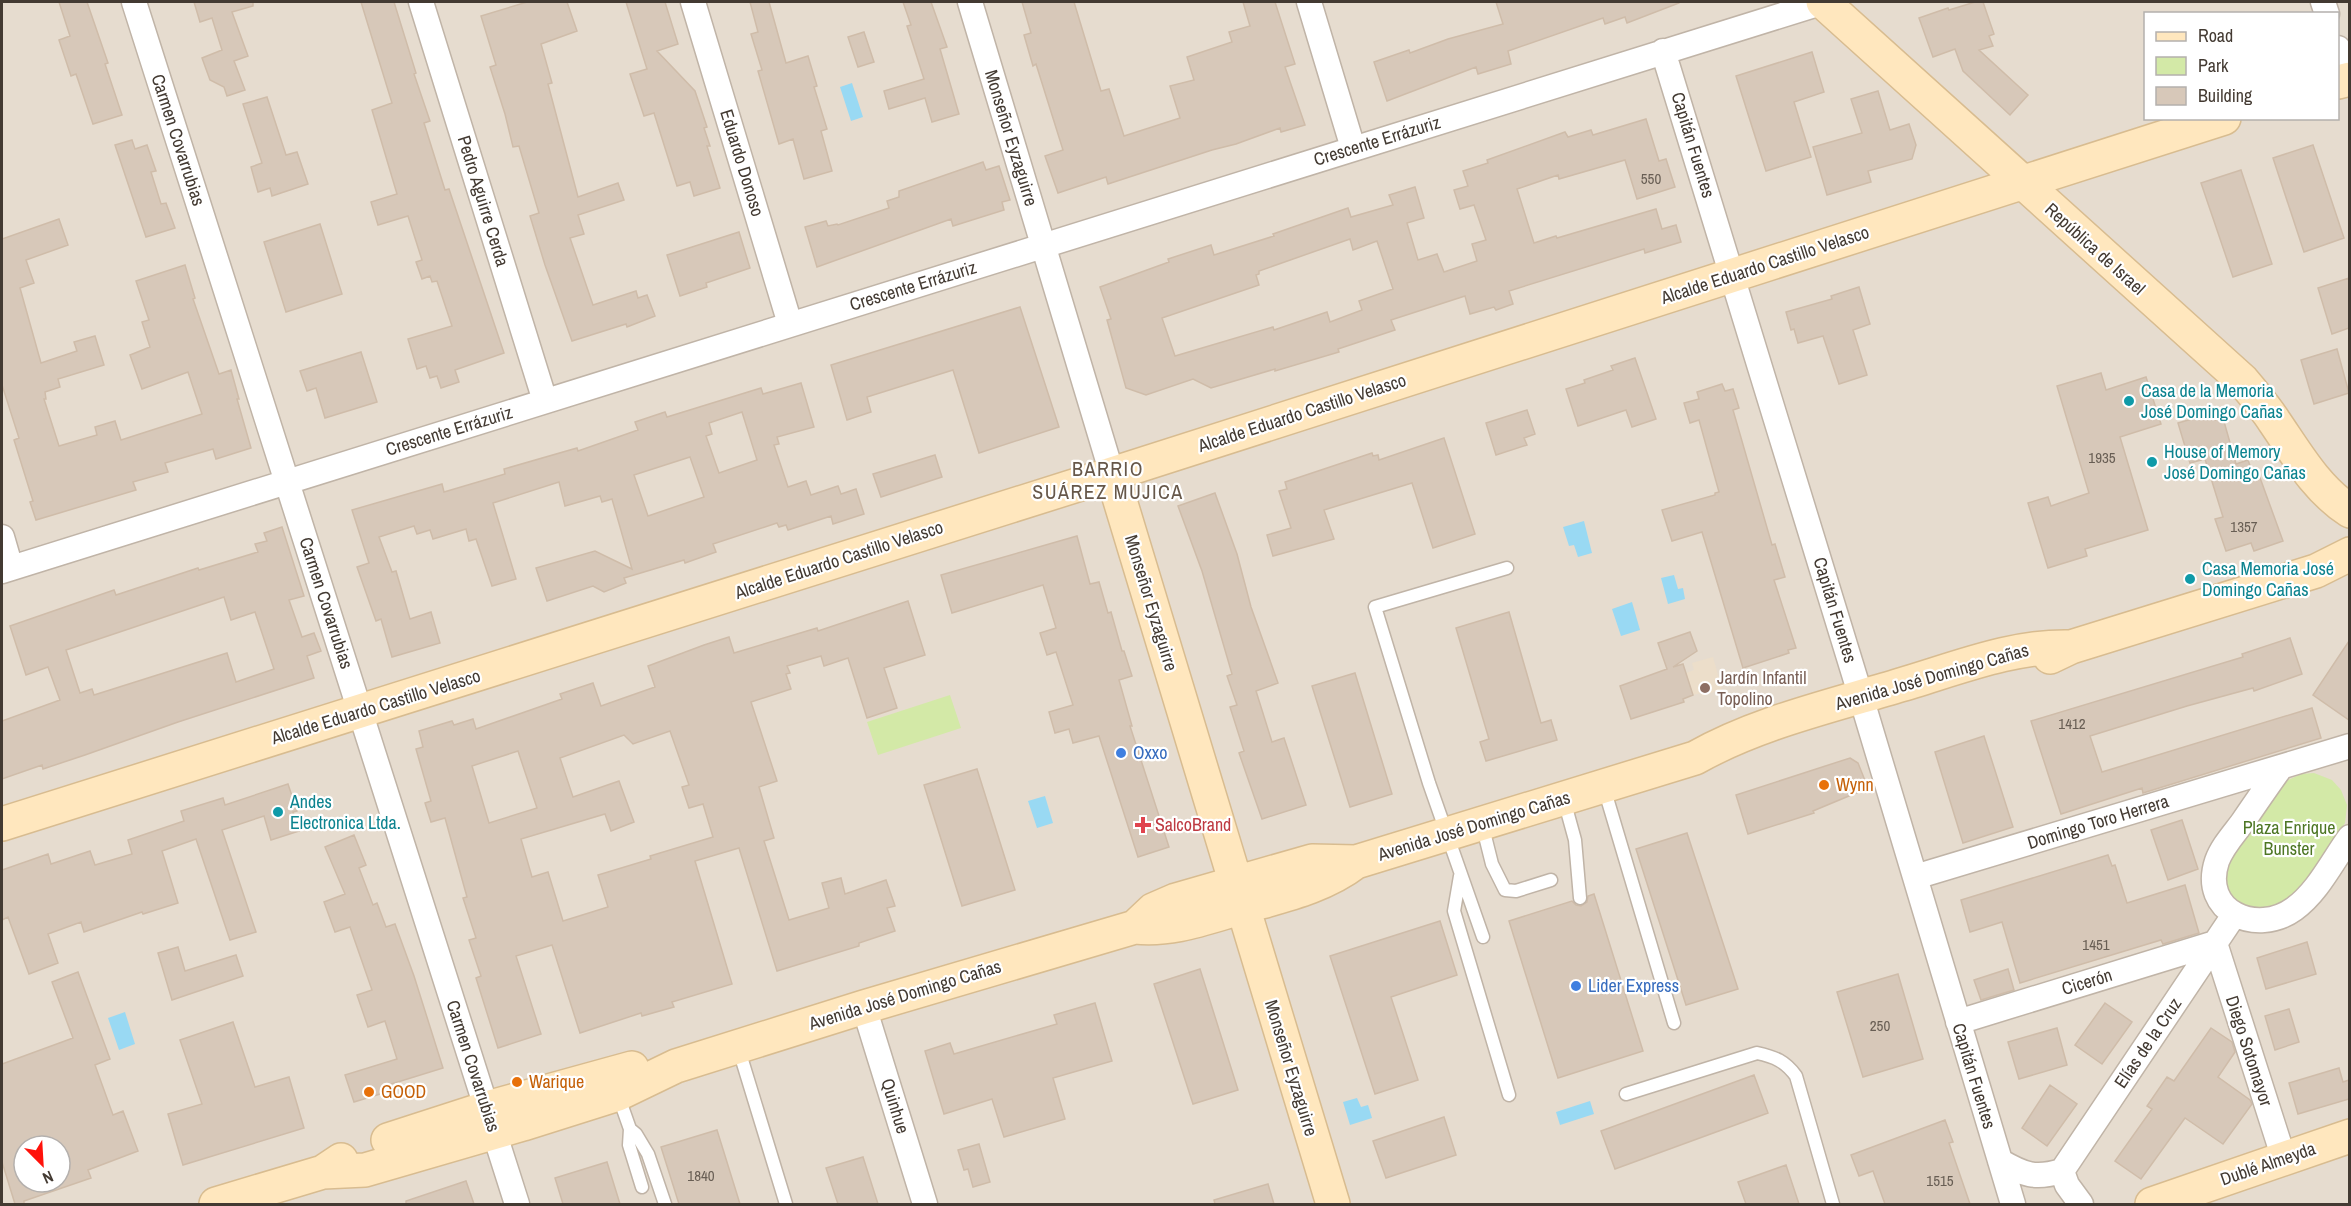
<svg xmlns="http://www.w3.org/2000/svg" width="2351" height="1206" font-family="'Archivo Narrow',sans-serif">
  <rect width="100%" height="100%" fill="#f2ebe1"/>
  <path fill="#e6dccf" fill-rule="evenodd" d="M2,2h2347v1202h-2347zM2146,14h192v104h-192zM24,1146h36v36h-36z"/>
  <path fill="#ecdeca" d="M1713,657l9,32 -20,7 -1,-3 -8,2 -7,-22 8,-3 -2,-7z"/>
  <path fill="#d3e9a7" d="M950,695l11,33 -83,27 -11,-33z
    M2314,773l18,7 9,10 6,15 -2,18 -42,64 -10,11 -31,13 -23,-7 -9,-9 -5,-11 1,-20 58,-82 17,-8z"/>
  <path fill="#99d9f3" d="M852,83l11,34 -12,4 -11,-34z
    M1584,521l8,32 -14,4 -4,-12 -5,1 -6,-19z
    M1674,575l4,14 5,-1 2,11 -17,5 -7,-26z
    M1632,602l8,28 -19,6 -9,-27z
    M1045,796l8,27 -16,5 -9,-27z
    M125,1012l10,32 -16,6 -11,-32z
    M1357,1098l4,9 7,-2 4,13 -22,7 -7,-23z
    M1590,1101l4,13 -34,11 -4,-13z"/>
  <path fill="#d7c8b9" stroke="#cfbca9" stroke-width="1.5" fill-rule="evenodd" d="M59,2h28l21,61 -3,1 17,51 -29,9 -17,-50 -5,2 -12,-36 11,-4z
    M194,2h59v4l-21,6 16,44 -14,5 11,29 -18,6 -3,-9 -14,-7 -8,-22 20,-8 -10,-32 -12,4z
    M361,2h33l22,71 -2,1 16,47 -6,2 21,67 4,-1 55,164 -49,17 4,12 -18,6 -4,-12 -7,2 -4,-12 -9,3 -9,-30 44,-13 -15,-45 -5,1 -2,-6 -8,3 -6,-17 6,-2 -14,-44 -30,9 -7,-23 26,-8 -25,-84 20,-7z
    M527,2h40l10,29 -36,13 11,39 -4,1 30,113 40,-14 6,17 -46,15 6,19 -14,4 23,67 43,-14 2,7 9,-3 8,21 -28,11 -1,-3 -54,17 -27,-76 -15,-49 9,-3 -20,-67 -6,1 -8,-33 -15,-47 6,-2 -15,-49z
    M626,2h39l13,42 -21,7 38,40 12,36 -3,1 6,18h-3l13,42 -26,8 -4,-14 -13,4 -23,-73 -10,3 -14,-42 17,-5z
    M750,2h19l17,61 22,-7 9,30 -3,1 13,42 -6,2 11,40 -28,8 -11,-40 -14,5 -21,-73 4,-1 -11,-36 7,-2z
    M903,2h28l16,45 -7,2 19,65 -27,8 -7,-24 -36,11 -5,-18 40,-12 -17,-53 4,-1z
    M1022,2h52l27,89 8,-2 15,47 56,-18 -10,-32 24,-6 -7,-23 45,-15 -3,-10 21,-6 -7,-24h32l20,62 -10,3 20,58 -24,7 -1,-4 -44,16 -24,6 -104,34 -2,-7 -48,16 -13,-37 18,-6 -27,-86 -3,2 -9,-31 7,-2z
    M1496,2h183v1l-52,20 -2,-6 -20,7 -2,-6 -95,33 3,13 -33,10 -2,-7 -89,34 -13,-39 35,-12 1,3 38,-14 55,-15z
    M1975,2h8l11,32 -5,2 4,10 -14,4 49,45 -18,20 -47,-44 -8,-22 -22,8 -14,-39 29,-10 1,2z
    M864,32l10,30 -16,5 -10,-30z
    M1812,52l12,40 -30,10 17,55 -45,14 -30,-95z
    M1878,91l12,39 19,-6 7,21 -4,14 -44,12 3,11 -44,13 -14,-48 49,-14 -11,-34z
    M267,97l19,58 11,-3 11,32 -36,12 -2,-8 -12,4 -7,-25 11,-4 -19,-59z
    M1646,119l13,42 7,-2 9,28 -38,12 -12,-39 -66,19 -1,-4 -41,14 17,54 22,-7 1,2 99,-29 6,20 14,-4 5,17 -36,11 -1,-4 -135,42 4,13 -17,6 -2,-3 -24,7 -5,-18 -74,24 4,10 -57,19 1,3 -64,19v-2l-64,19 -18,-9 -47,16 -20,-7 -19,-68 4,-1 -11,-32 69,-25 -1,-3 43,-14 3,10 60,-19 -1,-2 75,-26 3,9 42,-12 -4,-10 26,-8 9,31 -17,5 11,37 19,-6 7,18 33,-11 -5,-17 14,-4 -12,-35 -14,4 -6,-19 14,-4 -5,-15 25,-8 -1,-3 78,-28 3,5 23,-7 2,5zM1350,239l3,11 24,-9 16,48 -34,12 3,9 -32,12 -3,-10 -53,18 -1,-3 -98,29 -13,-38 97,-33 -3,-10 3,-1v-3z
    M132,140l3,9 12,-4 9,26 -5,1 10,32 5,-1 9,25 -29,9 -31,-92z
    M2313,145l31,93 -40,14 -31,-94z
    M983,162l3,8 13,-4 11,34 -8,2 2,8 -51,16 -2,-7 -134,48 -12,-40 21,-6 2,5 9,-2 1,1 51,-17 -2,-7 12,-4v-6z
    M2241,170l31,94 -39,13 -32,-94z
    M59,219l9,26 -42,15 8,23 -14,5 21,75 36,-12 -3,-9 21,-6 9,29 -46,14 2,8 -15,5 1,7h-2l15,47 38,-11 -2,-8 20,-6 6,19 81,-26 -14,-42 -46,17 -12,-34 20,-8 -8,-25 7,-2 -13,-39 49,-16 10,33 -2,1 26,75 12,-4 8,29h-2l14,49 -35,11 -3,-10 -48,14 3,9 -35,10 3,8 -100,30 -6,-18 3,-1 -19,-61 5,-2 -17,-53v-146z
    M320,224l22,70 -56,18 -22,-70z
    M739,232l11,36 -44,15 1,4 -27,9 -13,-41z
    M2349,278v50l-17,6 -14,-46z
    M1859,287l11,37 -17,6 14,45 -28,9 -16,-48 -25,7 -4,-14 -3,1 -5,-18 46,-13 -1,-3z
    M1020,307l39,120 -80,26 -26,-83 -86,27 4,15 -24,8 -16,-55z
    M2337,349l12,44 -35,11 -13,-44z
    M361,352l16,50 -52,16 -9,-30 -9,3 -7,-20z
    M1635,358l21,61 -24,8 -6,-17 -48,16 -12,-37 19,-6 -1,-3 29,-10 -2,-4z
    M2101,373l5,17 40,-13 15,47 -41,13 28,93 -63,19 2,7 -39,12 -20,-65 20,-6 3,9 38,-13 -32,-107z
    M801,383l13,44 -37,10 2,7 -5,1 14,42 18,-6 5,14 27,-9 3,8 15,-5 8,25 -31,10 -2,-8 -43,14 -2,-5 -7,2 -2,-4 -64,21 3,8 -31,11 -1,-3 -60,18 2,5 -22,9 -11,-6 -46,15 -11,-33 59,-17 37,18 -20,-70 -10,3 -2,-6 -35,10 -6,-24 -66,21 23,76 -24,7 -16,-47 -7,2 -3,-12 -33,10 -3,-9 -13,4 -3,-8 -35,11 13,35 4,-1 14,48 21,-7 9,31 -48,14 -11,-38 -5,2 -19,-54 12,-4 -17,-53 90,-26 2,8 61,-18 -1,-5 73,-21 1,3 60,-21 -3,-8 30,-10 2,5 94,-29 2,6zM742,412l15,48 -38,13 -13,-37 6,-2 -3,-11zM690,457l14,40 -56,19 -14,-41z
    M1722,384l3,7 8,-2 6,19 -6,2 39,135 3,-1 10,33 -11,3 22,68 -8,2 1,3 -46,15 -41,-136 -30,9 -10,-31 53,-15v-2l4,-1 -20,-72 -9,3 -6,-20 15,-4 -2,-7z
    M1527,410l8,24 -11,4 3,7 -31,10 -10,-32z
    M2213,413l2,7 8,-2 13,46 12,-4 6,17 5,-2 24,66 -29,10 -3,-8 -25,8 -11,-32 8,-2 -18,-58 -15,4 -12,-40z
    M1444,438l31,96 -42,14 -21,-65 -88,27 10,29 -61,17 -6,-21 24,-7 -12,-37 8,-2 -2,-7 87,-29 1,3 5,-1 1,5z
    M935,455l7,22 -61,20 -8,-23z
    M1215,493l22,61 14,53 27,76 -22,8 16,51 12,-4 22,67 -44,14 -23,-66 5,-2 -14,-44 7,-2 -10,-29 5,-2 -30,-103 -24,-65z
    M282,527l22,69 -15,4 13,37 12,-4 7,18 -14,5 7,22 -136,44 -93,33 -42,14 -1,-4 -40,14v-58l58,-21 -12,-33 -22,8 -16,-49 104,-36 2,5 82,-27 1,2 59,-18 -3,-8 12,-3 -3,-8zM224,597l7,23 24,-8 19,57 -38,13 -9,-29 -133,42 -2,-6 -12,4 -14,-43z
    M1077,536l13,48 9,-2 9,31 3,-1 11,39h2l8,25 -13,4 13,46h-2l39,121 -31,10 -39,-121 -26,7 -4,-14 -14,4 -6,-21 24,-7 -17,-53 -9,3 -7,-22 16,-5 -13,-43 -91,28 -11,-38z
    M908,601l17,54 -41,13 13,40 -30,10 -19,-60 -24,8 -3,-10 -34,10 3,7 -4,1 5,15 -40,13 26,79 -18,6 15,51 -10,3 25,79 40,-12 -7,-25 19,-5 4,16 41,-14 9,26 -8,2 8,23 -36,12v3l-82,25 -38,-123 -44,13 37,123 -60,18 2,5 -32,9 -1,-3 -61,20 -28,-88 -36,11 25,78 -43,14 -22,-70 5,-2 -12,-36 7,-2 -13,-40 4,-1 -22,-79 -14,4 -6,-19 6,-2 -15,-52 7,-2 -4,-16 33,-10 2,4 19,-6 3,10 86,-30 -2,-5 33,-11 8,23 54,-19 -7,-21 56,-21 25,-8 5,16 83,-25 1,3zM670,731l19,54 -7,2 7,21 14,-4 10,33 -63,19 1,3 -53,16 10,32 -45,14 -15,-49 -16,5 -11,-38 84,-25 6,17 23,-9 -15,-41 -46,16 -13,-39 64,-23 9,9zM518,751l19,57 -48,15 -17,-57z
    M1509,612l32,111 10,-3 6,20 -71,21 -6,-19 9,-3 -33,-111z
    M1690,632l7,19 -24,16 10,-3 10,31 -10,4 1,3 -53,17 -11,-33 47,-17 -9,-26z
    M2290,638l12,36 -48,17 -1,-3 -66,18 -97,30 12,36 210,-64 9,30 -178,55 -1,-5 -81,26 -30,-93 212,-64 -1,-3z
    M2349,641v79l-36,-25z
    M1355,673l37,121 -42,13 -38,-121z
    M1984,736l29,91 -50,16 -28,-91z
    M1850,758l8,5 10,25 -55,23 1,2 -66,21 -12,-39z
    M977,769l38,121 -53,16 -38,-121z
    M288,784l9,27 -4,1 6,19 -28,9 -7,-24 -42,14 34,102 -26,8 -34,-101 -34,12 16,52 -35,11 -1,-2 -58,20 -3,-10 -33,12 10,29 -29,11 -21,-57 -6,3v-50l46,-16 3,10 39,-13 5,14 37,-11 -4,-14 56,-19 -3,-10 42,-13 2,7z
    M2182,820l16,49 -30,11 -17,-50z
    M1687,833l51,156 -52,16 -50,-156z
    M354,835l12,30 -7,3 14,37 4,-2 9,24 9,-3 19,52 29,92 -55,17 2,6 -36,11 -9,-27 52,-16 -12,-38 -17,6 -11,-32 15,-5 -22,-63 -15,5 -11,-30 21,-8 -20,-47z
    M2108,855l4,11 3,-1 12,38 58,-18 14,48 -36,11 -2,-4 -141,43 -18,-61 -32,10 -9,-32z
    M1594,894l49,157 -85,27 -49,-157 63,-20 4,4 5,1 6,-4 1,-6z
    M1440,921l17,54 -66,22 27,83 -43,14 -45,-138z
    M2307,942l9,32 -50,15 -9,-31z
    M178,947l7,24 51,-16 7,21 -71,24 -14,-47z
    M1200,969l38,121 -45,14 -39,-120z
    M2008,969l6,21 -33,10 -7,-20z
    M78,972l32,87 -15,6 18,50 10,-4 15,40 -50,19 3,8 -67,23v3h-9l-13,-42v-98l71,-26 -21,-56zM24,1146h36v36h-36z
    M1898,974l25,85 -60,18 -26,-85z
    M1095,1003l17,58 -59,17 12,41 -61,18 -12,-38 -48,15 -19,-63 25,-8 4,11 65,-19 38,-11 -3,-9z
    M2105,1003l27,19 -30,42 -27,-19z
    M2289,1009l10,33 -24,8 -10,-34z
    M233,1022l22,65 34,-10 15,51 -121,37 -15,-51 34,-10 -22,-64z
    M2057,1028l10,37 -48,14 -11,-37z
    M2211,1028l21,14 3,10 -17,25 32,23 2,4 -29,40 -38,-26 -44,61 -26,-18 37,-52 -5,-3 20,-29 7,4z
    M2339,1068l4,14 6,-2v19l-51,15 -9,-31z
    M1754,1075l14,38 -153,56 -14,-38z
    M2050,1085l27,19 -30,42 -25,-18z
    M1444,1117l12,38 -70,23 -13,-37z
    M1945,1120l8,22 -4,1 21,61h-85l-12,-33 -14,5 -8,-21z
    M717,1130l23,74h-61l-18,-57z
    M979,1144l11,38 -17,5 -5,-18 -4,1 -6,-20z
    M863,1157l15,47h-40l-12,-36z
    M607,1162l13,42h-57l-8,-26z
    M1786,1165l13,39h-53l-8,-22z
    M466,1181l8,23h-68v-3z
    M1268,1184l6,20h-59l-1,-4z"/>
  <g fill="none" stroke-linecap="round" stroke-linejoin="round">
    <g stroke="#c0b4a7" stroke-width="15">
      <path id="lane" d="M1604,788l70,235
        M1564,800l11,40 5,58
        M1482,824l10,40 13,26 11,1 35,-11
        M1460,876l-6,35 55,184
        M1483,937l-54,-154 -54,-176 132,-39
        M738,1047l48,157
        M1626,1094l131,-41c18,4 28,8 39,23l37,128
        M618,1095l12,34 6,5 12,20 17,50
        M630,1129l-1,16 13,42"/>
    </g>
    <g stroke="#c0b4a7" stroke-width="27">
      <path id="street" d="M134,2l383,1202
        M421,2l124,399
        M693,2l97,322
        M970,2l142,472
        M1309,2l44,146
        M2323,2l4,12
        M2338,48l9,31
        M1663,51l198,646 152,507
        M2,537l9,31
        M2,571l1822,-569
        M2281,767c-13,18 -26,37 -39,56 -9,12 -20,24 -25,38 -17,51 40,75 77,48 24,-17 39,-49 56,-72
        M1915,877l435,-131
        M864,1007l61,197
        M1958,1022l257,-79 69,216
        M2000,1161c24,14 35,18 62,10l172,-256
        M2062,1171l5,14 14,19"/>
    </g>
    <g stroke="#d8bc90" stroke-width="36">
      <path id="secondary" d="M1823,2l419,378c11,13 23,27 32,41 22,32 42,68 76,90
        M2338,82l12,-3
        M1112,474l221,730
        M2050,657l21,-10 245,-76 34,-17
        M2,824l1110,-350 1112,-356
        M1135,927l18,-17 23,-10 136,-39 44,1
        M388,1140l99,-32 145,-40
        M323,1172l42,-2 158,-46 95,-30 58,-28 188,-59 271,-80c37,4 70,-9 105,-19 41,-12 82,-20 116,-46l339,-104c62,-35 133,-51 202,-72 56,-16 115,-41 174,-39
        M216,1204l107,-32 18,-12
        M2152,1204l198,-68"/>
    </g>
    <use href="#lane" stroke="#fff" stroke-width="12"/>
    <use href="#street" stroke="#fff" stroke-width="24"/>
    <use href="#secondary" stroke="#ffe7be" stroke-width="33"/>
  </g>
  <g fill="#0f9aa8" stroke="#fff" stroke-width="2">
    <circle cx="2129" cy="401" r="6"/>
    <circle cx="2152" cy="462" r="6"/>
    <circle cx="2190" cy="579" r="6"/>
    <circle cx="278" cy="812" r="6"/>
  </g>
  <circle fill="#8d6e63" stroke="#fff" stroke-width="2" cx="1705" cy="688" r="6"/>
  <g fill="#3f7fe0" stroke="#fff" stroke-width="2">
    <circle cx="1121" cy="753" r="6"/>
    <circle cx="1576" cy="986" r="6"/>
  </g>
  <g fill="#e8710a" stroke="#fff" stroke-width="2">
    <circle cx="1824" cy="785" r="6"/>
    <circle cx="517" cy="1082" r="6"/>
    <circle cx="369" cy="1092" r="6"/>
  </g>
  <path fill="#e0444e" stroke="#fff" stroke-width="2" d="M1140 816h6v6h6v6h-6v6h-6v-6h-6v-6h6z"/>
  <g text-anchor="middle" stroke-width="4.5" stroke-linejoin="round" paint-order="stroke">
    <g font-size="15" fill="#685e54">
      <text x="1651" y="184">550</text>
      <text x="2102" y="463">1935</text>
      <text x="2244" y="532">1357</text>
      <text x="2072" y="729">1412</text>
      <text x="2096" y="950">1451</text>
      <text x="1880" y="1031">250</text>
      <text x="701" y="1181">1840</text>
      <text x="1940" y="1186">1515</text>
    </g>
    <g font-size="18" fill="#433a32" stroke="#fff">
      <text transform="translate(1011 138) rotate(73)" y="6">Monseñor Eyzaguirre</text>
      <text transform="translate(178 140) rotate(72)" y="6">Carmen Covarrubias</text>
      <text transform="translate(1377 141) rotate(-17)" y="6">Crescente Errázuriz</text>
      <text transform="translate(1693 145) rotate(73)" y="6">Capitán Fuentes</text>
      <text transform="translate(742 163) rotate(73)" y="6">Eduardo Donoso</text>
      <text transform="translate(483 201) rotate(73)" y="6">Pedro Aguirre Cerda</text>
      <text transform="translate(2095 249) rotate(42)" y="6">República de Israel</text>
      <text transform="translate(1765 265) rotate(-18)" y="6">Alcalde Eduardo Castillo Velasco</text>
      <text transform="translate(913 286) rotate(-17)" y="6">Crescente Errázuriz</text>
      <text transform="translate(1302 413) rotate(-18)" y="6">Alcalde Eduardo Castillo Velasco</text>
      <text transform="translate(449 431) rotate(-17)" y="6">Crescente Errázuriz</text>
      <text transform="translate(839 560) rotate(-18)" y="6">Alcalde Eduardo Castillo Velasco</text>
      <text transform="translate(326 603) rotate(72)" y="6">Carmen Covarrubias</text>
      <text transform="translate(1151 603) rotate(73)" y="6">Monseñor Eyzaguirre</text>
      <text transform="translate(1835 610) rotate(73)" y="6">Capitán Fuentes</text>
      <text transform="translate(1932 677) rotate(-16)" y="6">Avenida José Domingo Cañas</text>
      <text transform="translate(376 707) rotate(-17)" y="6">Alcalde Eduardo Castillo Velasco</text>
      <text transform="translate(2098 822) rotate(-17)" y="6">Domingo Toro Herrera</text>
      <text transform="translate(1474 826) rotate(-17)" y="6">Avenida José Domingo Cañas</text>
      <text transform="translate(2087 982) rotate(-17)" y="6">Cicerón</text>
      <text transform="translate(905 995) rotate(-17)" y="6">Avenida José Domingo Cañas</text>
      <text transform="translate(2148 1043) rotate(-56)" y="6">Elías de la Cruz</text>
      <text transform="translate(2249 1051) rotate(72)" y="6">Diego Sotomayor</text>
      <text transform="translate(473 1066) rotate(72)" y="6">Carmen Covarrubias</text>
      <text transform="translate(1291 1068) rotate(73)" y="6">Monseñor Eyzaguirre</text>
      <text transform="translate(1974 1076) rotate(73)" y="6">Capitán Fuentes</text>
      <text transform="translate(895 1106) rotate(73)" y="6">Quinhue</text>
      <text transform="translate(2268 1164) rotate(-19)" y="6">Dublé Almeyda</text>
    </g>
    <g font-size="18" fill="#0d838f" stroke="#fff" text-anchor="start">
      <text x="2141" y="397">Casa de la Memoria<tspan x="2141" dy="21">José Domingo Cañas</tspan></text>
      <text x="2164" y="458">House of Memory<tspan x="2164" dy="21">José Domingo Cañas</tspan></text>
      <text x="2202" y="575">Casa Memoria José<tspan x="2202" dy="21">Domingo Cañas</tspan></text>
      <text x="290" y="808">Andes<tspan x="290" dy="21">Electronica Ltda.</tspan></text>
    </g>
    <g font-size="18" fill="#785e54" stroke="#fff" text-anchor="start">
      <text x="1717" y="684">Jardín Infantil<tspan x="1717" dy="21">Topolino</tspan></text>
    </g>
    <g font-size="18" fill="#366cbe" stroke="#fff" text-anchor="start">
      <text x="1133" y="759">Oxxo</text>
      <text x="1588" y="992">Lider Express</text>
    </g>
    <g font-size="18" fill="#c56008" stroke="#fff" text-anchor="start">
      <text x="1836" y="791">Wynn</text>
      <text x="529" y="1088">Warique</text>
      <text x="381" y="1098">GOOD</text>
    </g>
    <g font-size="18" fill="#be3a42" stroke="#fff" text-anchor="start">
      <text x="1155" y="831">SalcoBrand</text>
    </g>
    <g font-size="18" fill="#4d7624" stroke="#fff">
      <text x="2289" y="834">Plaza Enrique<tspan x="2289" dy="21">Bunster</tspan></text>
    </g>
    <g font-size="20" letter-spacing="1.5" fill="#665749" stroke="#fff">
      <text x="1108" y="476">BARRIO<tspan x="1108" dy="23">SUÁREZ MUJICA</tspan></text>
    </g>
  </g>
  <rect width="2351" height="1206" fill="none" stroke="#433a32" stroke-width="6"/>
  <rect x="2144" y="12" width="195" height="108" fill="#ffffff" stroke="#b4b0ad" stroke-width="1.5"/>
  <rect x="2156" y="32" width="30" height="9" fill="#ffe7be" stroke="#b4b0ad" stroke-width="1.5"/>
  <text x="2198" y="42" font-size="18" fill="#433a32">Road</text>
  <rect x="2156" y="57" width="30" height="18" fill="#d3e9a7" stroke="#b4b0ad" stroke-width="1.5"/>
  <text x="2198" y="72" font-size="18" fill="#433a32">Park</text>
  <rect x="2156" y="87" width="30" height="18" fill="#d7c8b9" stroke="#b4b0ad" stroke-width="1.5"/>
  <text x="2198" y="102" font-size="18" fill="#433a32">Building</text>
  <g transform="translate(42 1164) rotate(156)"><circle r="28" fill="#ffffff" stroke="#b4b0ad" stroke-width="1.5"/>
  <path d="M0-4.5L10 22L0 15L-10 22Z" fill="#ff120b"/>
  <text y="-9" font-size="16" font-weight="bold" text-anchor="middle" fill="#433a32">N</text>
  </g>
</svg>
